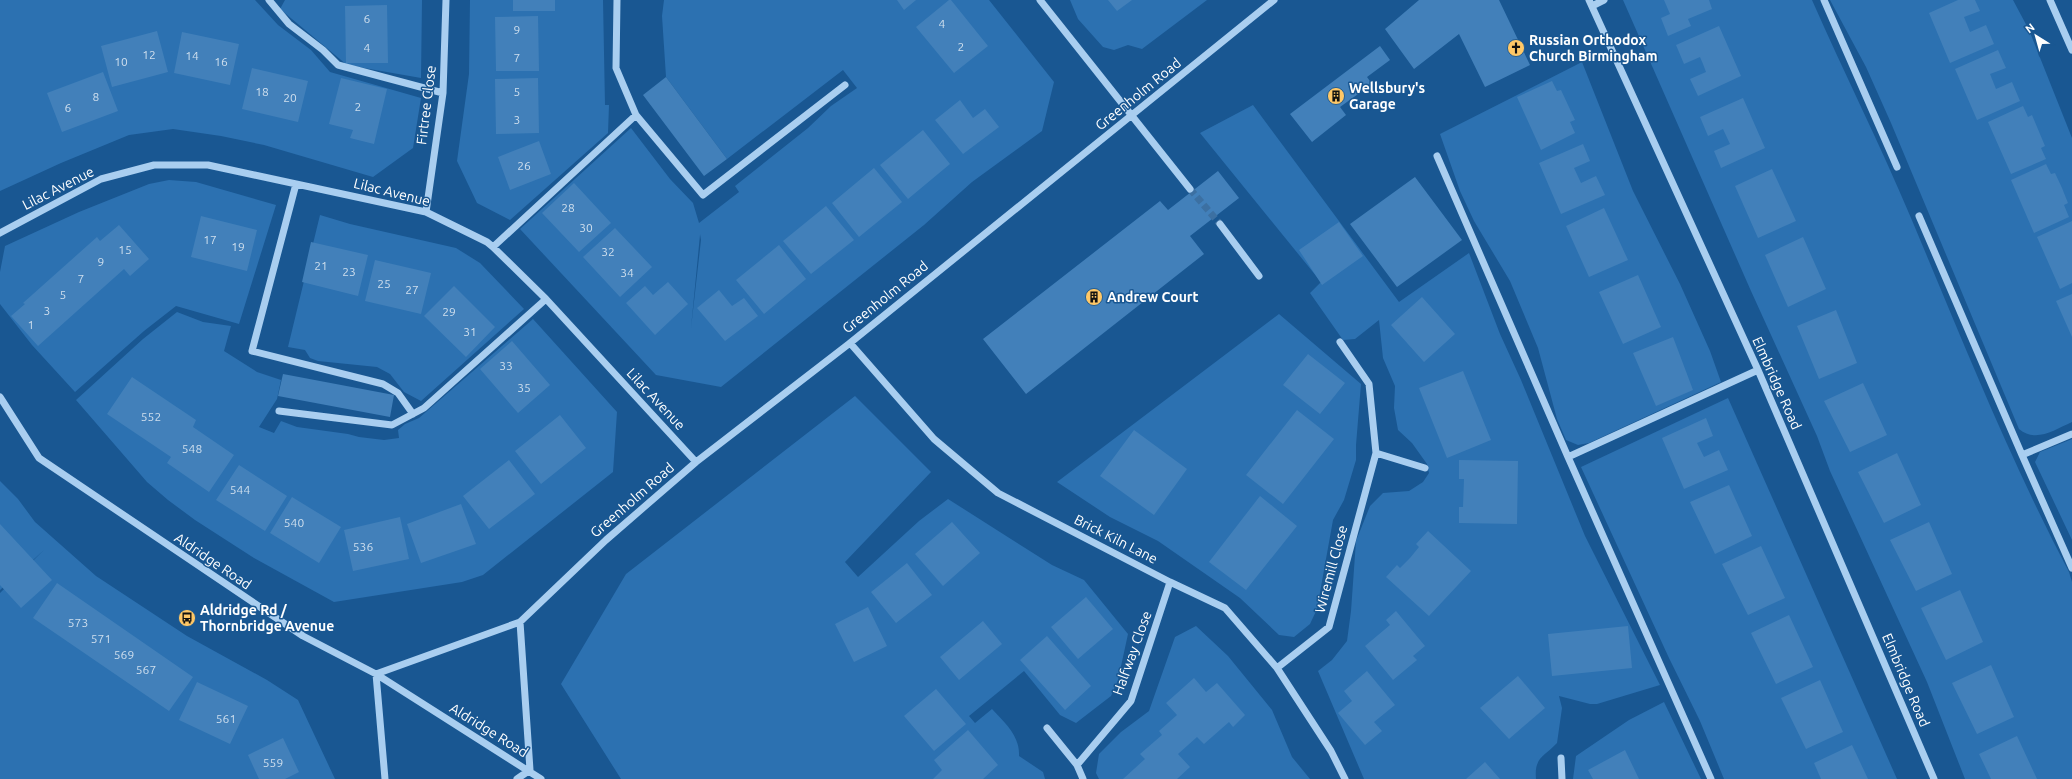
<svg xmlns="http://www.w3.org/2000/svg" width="2072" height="779" font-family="Ubuntu,sans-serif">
  <rect width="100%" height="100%" fill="#195792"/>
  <path fill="#2c71b1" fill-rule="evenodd" d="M0,0h255l23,25 33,25 19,22 91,26 -8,50 -40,29 -109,-32 -43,-9 -48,-7 -44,6 -68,28 -61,28z
    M285,0h137l-1,78 -74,-13 -67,-56z
    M470,0h133l2,105h4l-1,28 -98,87 -33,-17 -20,-42 12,-87z
    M664,0h325l65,82 -12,49 -70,51 -48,43 -203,162 -65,-12 -136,-146 111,-101 39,51 23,24 6,20 40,-31 -4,-6 73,-58 23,-22 26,-18 -14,-18 -116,89 -61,-82 -4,-61zM700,234l1,6 -10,88 9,-93z
    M1070,0h137l-65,49 -14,-4 -14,5 -11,-3 -25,-28z
    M1623,0h189c32,73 68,144 99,218 50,119 98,240 158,354l3,10v197h-107l-38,-97 -97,-211 -13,-35 -66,-145z
    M1830,0h183l16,30 43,108v284c-18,8 -36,21 -53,7l-128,-306 -25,-56z
    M1582,62l51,129 47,93 30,67 11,31 -132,61 -11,2 -12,-5 -9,-21 -19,-71 -28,-67 -36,-60 -14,-30 -20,-57z
    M1253,105l146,197 70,-49 31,81 21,46 64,156 75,149 -63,19h-7l-31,-8 3,12 -5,35c-13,14 -23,14 -21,36h-172l-46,-108 14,-11 15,-19 4,-30 5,-70 14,-35 13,-13 26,-2 14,-9 6,-9 -2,-9 -15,-21 -14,-13 -4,-22 1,-22 -12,-28 -4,-38 -24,19 -12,1 -33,-47 11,-11 -121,-149z
    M169,180l27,2 80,23 -37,119 -63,-18 -32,25 -69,61 -43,-47 -32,-41v-32l5,-26 74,-34 70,-28z
    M320,215l30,9 106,24 24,15 44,46 -103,92 -17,-9 -14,-18 -13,-7 -59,-6 -8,-3 -5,-8 -17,-3z
    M177,312l26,10 28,4 -7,25 33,21 24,8 -4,19 -18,28 15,6 7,-12 16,6 51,7 11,3 25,3 15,-2 -1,-8 7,-6 14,-6 114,-99 84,93 -4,60 -130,103 -21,7 -128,20 -80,-44 -59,-38 -27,-20 -21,-18 -71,-82 67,-61z
    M1279,314l82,70 -5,61v15l-12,40 -11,20 -16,89 -7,15 -16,13 -15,-2 -39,-37 -82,-57 -48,-24 -53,-35z
    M855,396l76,76 -86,90 13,15 61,-56 29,-22 104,66 32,15 44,54 -10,46 -7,16 -35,27 -16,-8 -36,-44 -55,45 6,7 17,-14c13,14 28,27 27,47l24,16 2,7h-424l-60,-95 65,-110z
    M1728,398l169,381h-173l-24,-58 -31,-63 -88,-191z
    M2072,439v101l-37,-78 5,-10z
    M0,481l18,18 17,23 61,54 91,60 80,44 31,20 37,79h-335v-186l44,-43 -44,40z
    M1196,626l32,30 44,54 20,47 18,22h-211l-3,-6 3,-19 22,-22 28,-21 26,-74z
    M1664,702l37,77h-128l3,-23 53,-36z"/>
  <path fill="#4280ba" d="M513,0h42v11h-42z
    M897,0h19l-12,10z
    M949,0h2l37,46 -34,27 -38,-46z
    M1108,0h24l-15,11z
    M1419,0h80l31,65 -45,22 -26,-53 -45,35 -29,-40z
    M1664,0h45l3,9 -24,10 3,7 -23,10 -7,-18 9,-4z
    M1958,0h17l5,11 -16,6 6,15 16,-7 8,19 -44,19 -21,-50z
    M387,5l1,58h-42l-1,-57z
    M538,16l1,55h-43l-1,-54z
    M1719,26l22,50 -43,20 -8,-17 16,-7 -3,-8 -3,-7 -16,7 -8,-19z
    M157,31l11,41 -56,15 -11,-41z
    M182,32l57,12 -9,41 -56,-12z
    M1380,46l10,14 -23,17 5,7 -32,23 6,8 -34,27 -22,-28z
    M1998,50l8,18 -16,6 6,15 16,-7 8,19 -43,19 -22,-51z
    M252,68l56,13 -10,41 -56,-13z
    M103,72l15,39 -56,21 -15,-39z
    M666,77l61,82 -23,17 -61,-81z
    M341,78l46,11 -13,55 -24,-6 3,-8 -24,-6z
    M538,78l1,55 -43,1 -1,-55z
    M1552,81l5,10 4,-1 14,30 -5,2 5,11 -34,17 -24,-53z
    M1743,98l22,50 -44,20 -7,-17 16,-7 -7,-15 -15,7 -8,-19z
    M960,100l13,18 12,-9 14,18 -36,27 -28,-34z
    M2023,106l5,11 4,-2 13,31 -4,2 5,11 -35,15 -23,-52z
    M923,130l27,34 -42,35 -28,-34z
    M539,141l12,33 -41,16 -12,-33z
    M1583,144l7,17 -16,7 7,15 15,-7 9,19 -44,19 -22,-51z
    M2046,164l5,10 4,-1 7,15 6,15 -4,2 5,12 -35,16 -23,-53z
    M874,168l28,34 -43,35 -27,-34z
    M1772,169l24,52 -38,17 -23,-52z
    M1218,171l21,27 -49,38 14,18 -178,140 -43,-55 177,-138 8,9z
    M1415,177l47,63 -65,47 -47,-63z
    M574,183l37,40 -32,29 -37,-39z
    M826,206l28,34 -43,34 -28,-33z
    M1604,208l24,52 -39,17 -23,-51z
    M201,216l56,14 -10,41 -56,-14z
    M2072,221v62l-12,6 -23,-52z
    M1339,222l24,34 -41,29 -23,-35z
    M119,225l30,34 -19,17 -6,-7 -86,77 -27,-30 14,-12 -2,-1 74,-66 3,4z
    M615,228l37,39 -32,30 -37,-40z
    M1803,237l23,52 -38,18 -23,-52z
    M311,242l57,13 -10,41 -56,-14z
    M779,245l27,34 -42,35 -28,-34z
    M375,260l56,13 -10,41 -56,-13z
    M1638,275l23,52 -38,17 -24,-52z
    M668,282l20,22 -33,31 -29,-32 19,-17 8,9z
    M454,286l41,41 -29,30 -42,-41z
    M719,290l13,16 12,-8 14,18 -33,25 -28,-33z
    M2072,294v43l-16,-36z
    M1422,297l33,37 -31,28 -33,-37z
    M1836,310l21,53 -38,16 -22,-53z
    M1673,337l20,53 -37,16 -23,-53z
    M512,341l38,44 -32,28 -38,-44z
    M1308,354l37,29 -25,31 -37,-29z
    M1463,371l28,69 -44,18 -28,-70z
    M283,374l111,21 -4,22 -112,-21z
    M132,377l64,43 -3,7 41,28 -25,37 -42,-29 4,-6 -64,-43z
    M1863,383l24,52 -37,17 -26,-51z
    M1297,410l37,29 -51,65 -37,-29z
    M560,415l26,33 -45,36 -26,-33z
    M1706,418l7,18 -16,7 7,14 15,-7 9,20 -44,19 -22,-51z
    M1134,430l53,39 -33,46 -54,-39z
    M1897,453l24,52 -37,18 -26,-51z
    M509,460l26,34 -46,35 -26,-33z
    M1459,460l59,1 -1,63 -58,-1v-16h4l1,-28h-5z
    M239,465l48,31 -22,35 -49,-31z
    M1729,485l23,51 -37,18 -25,-52z
    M1260,496l37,30 -51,64 -37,-28z
    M292,497l49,30 -22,36 -49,-30z
    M461,504l15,40 -55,19 -14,-39z
    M400,517l9,42 -56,12 -9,-41z
    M952,522l28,31 -37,33 -28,-32z
    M1929,522l23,52 -36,17 -26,-51z
    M0,524l52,56 -31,28 -21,-23z
    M1428,531l43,40 -42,45 -43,-39 11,-12 3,3 10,-10 9,-11 -3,-3z
    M1761,546l24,52 -37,17 -26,-51z
    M907,563l25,32 -36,28 -25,-31z
    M57,583l136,94 -24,34 -136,-93z
    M1960,590l23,52 -37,18 -25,-52z
    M1086,597l27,32 -35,30 -27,-32z
    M868,607l19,39 -33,16 -19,-38z
    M1396,611l29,35 -12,10 4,4 -24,20 -28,-34 25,-21 -4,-5z
    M1789,615l24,52 -37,17 -25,-51z
    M983,621l19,23 -43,36 -19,-23z
    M1628,626l4,42 -80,8 -4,-42z
    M1047,636l44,50 -26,24 -45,-50z
    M1991,665l23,52 -37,17 -25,-51z
    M1367,671l28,34 -21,17 8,9 -17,14 -27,-32 14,-12 -8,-10z
    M1518,676l27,32 -36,31 -29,-31z
    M1194,678l12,14 11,-9 28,32 -12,12 -4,-5 -25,22 -7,-7 -19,17 12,13 -13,12h-54l22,-20 -5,-5 22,-19 -3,-4 18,-16 -11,-12z
    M1820,680l23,52 -37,17 -25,-51z
    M197,682l51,24 -18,38 -51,-24z
    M936,689l30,35 -32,27 -30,-35z
    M968,730l30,35 -15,14h-50l9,-9 -8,-10z
    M2017,736l20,43h-46l-12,-25z
    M283,738l16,34 -14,7h-26l-11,-24z
    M1852,745l16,34h-47l-7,-16z
    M1625,750l14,29h-46l-5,-9z
    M1485,762l15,17h-34z"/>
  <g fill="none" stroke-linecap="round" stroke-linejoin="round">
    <path stroke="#3c70a2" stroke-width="7" stroke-dasharray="7 3.5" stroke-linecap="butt" d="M1190,189l30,35"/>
    <path stroke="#a9cef0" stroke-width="7" d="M269,0l20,24 34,26 15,15 105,28
      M617,0l-1,68 20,47 67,80 142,-110
      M1040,0l150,189
      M1589,0l169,370 176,409
      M1824,0l73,167
      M2050,0l22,50
      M1592,6l12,-6
      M1437,156l131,301
      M296,184l-44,167 131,33 15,9 15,21
      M426,212l17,-119 3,-93
      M1919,216l103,239
      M1220,224l39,52
      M0,233l101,-54 53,-14h54l218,47 61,30 6,5 53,52 150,163
      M493,247l143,-132
      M850,343l84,96 64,54 172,89 55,26 52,60 54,83 14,28
      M0,397l39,61 264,178 73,38 165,105
      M279,411l113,14 32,-17 122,-109
      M2072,434l-50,21 50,113
      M1376,453l49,15
      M1277,668l52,-41 47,-174 -7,-69 -29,-42
      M1047,728l30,37 6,14
      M1561,758l1,21
      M1077,765l54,-64 39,-119
      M385,779l-9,-105 144,-52 86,-82 90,-78 154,-119 424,-343
      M517,779l13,-9 -10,-148
      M1711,779l-143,-322 190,-87"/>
  </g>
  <defs>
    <g id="church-disc" transform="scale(0.9)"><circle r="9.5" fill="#ffc867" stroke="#195792"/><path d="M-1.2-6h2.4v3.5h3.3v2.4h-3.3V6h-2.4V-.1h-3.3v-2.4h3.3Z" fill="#111"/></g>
    <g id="building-disc" transform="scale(0.9)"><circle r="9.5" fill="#ffc867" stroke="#195792"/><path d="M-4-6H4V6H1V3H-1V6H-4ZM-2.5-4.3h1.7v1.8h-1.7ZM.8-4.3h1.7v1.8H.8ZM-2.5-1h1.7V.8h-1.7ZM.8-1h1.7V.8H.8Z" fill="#111"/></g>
    <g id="bus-disc" transform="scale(0.9)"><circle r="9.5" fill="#ffc867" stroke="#195792"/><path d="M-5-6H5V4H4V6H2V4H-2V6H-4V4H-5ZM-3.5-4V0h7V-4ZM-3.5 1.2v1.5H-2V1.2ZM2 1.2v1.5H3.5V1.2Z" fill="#111"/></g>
  </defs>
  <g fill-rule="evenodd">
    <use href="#church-disc" x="1516" y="48"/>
    <use href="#building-disc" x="1336" y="96"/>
    <use href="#building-disc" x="1094" y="297"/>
    <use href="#bus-disc" x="187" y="618"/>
  </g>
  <g text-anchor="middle" stroke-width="3" stroke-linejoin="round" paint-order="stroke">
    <g font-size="12" fill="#d0dfee">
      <text x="367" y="23">6</text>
      <text x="942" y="28">4</text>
      <text x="517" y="34">9</text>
      <text x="961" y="51">2</text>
      <text x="367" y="52">4</text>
      <text x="149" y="59">12</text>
      <text x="192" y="60">14</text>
      <text x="517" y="62">7</text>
      <text x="121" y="66">10</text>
      <text x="221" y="66">16</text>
      <text x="262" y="96">18</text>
      <text x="517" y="96">5</text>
      <text x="96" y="101">8</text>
      <text x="290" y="102">20</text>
      <text x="358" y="111">2</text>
      <text x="68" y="112">6</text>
      <text x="517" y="124">3</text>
      <text x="524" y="170">26</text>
      <text x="568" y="212">28</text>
      <text x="586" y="232">30</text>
      <text x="210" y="244">17</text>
      <text x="238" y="251">19</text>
      <text x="125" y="254">15</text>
      <text x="608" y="256">32</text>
      <text x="101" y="266">9</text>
      <text x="321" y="270">21</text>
      <text x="349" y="276">23</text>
      <text x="627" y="277">34</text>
      <text x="81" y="283">7</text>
      <text x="384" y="288">25</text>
      <text x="412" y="294">27</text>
      <text x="63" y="299">5</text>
      <text x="47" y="315">3</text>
      <text x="449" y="316">29</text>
      <text x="31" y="329">1</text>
      <text x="470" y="336">31</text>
      <text x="506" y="370">33</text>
      <text x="524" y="392">35</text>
      <text x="151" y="421">552</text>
      <text x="192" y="453">548</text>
      <text x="240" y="494">544</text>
      <text x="294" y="527">540</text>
      <text x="363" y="551">536</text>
      <text x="78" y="627">573</text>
      <text x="101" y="643">571</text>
      <text x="124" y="659">569</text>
      <text x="146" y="674">567</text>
      <text x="226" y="723">561</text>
      <text x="273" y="767">559</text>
    </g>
    <g font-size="14" font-weight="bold" fill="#fff" stroke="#195792" text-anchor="start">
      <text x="1529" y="45">Russian Orthodox<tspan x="1529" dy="16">Church Birmingham</tspan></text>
      <text x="1349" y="93">Wellsbury's<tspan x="1349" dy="16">Garage</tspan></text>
      <text x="1107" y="302">Andrew Court</text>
      <text x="200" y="615">Aldridge Rd /<tspan x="200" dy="16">Thornbridge Avenue</tspan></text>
    </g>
    <g font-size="14" fill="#fff" stroke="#195792">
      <text transform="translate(1138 94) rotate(-39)" y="5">Greenholm Road</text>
      <text transform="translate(426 105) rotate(-83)" y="5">Firtree Close</text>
      <text transform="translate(58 188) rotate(-27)" y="5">Lilac Avenue</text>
      <text transform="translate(392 192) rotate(14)" y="5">Lilac Avenue</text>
      <text transform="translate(885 297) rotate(-39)" y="5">Greenholm Road</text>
      <text transform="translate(1777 383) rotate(66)" y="5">Elmbridge Road</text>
      <text transform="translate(656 399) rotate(47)" y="5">Lilac Avenue</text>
      <text transform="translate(632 500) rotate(-41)" y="5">Greenholm Road</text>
      <text transform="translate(1116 539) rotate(27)" y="5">Brick Kiln Lane</text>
      <text transform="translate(213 561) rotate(34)" y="5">Aldridge Road</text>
      <text transform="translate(1331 569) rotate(-75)" y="5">Wiremill Close</text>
      <text transform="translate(1132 653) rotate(-70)" y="5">Halfway Close</text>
      <text transform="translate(1906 680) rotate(67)" y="5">Elmbridge Road</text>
      <text transform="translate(489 730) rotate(32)" y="5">Aldridge Road</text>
    </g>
  </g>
  <g transform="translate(2036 36) rotate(323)" stroke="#195792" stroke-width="3" paint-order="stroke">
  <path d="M0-3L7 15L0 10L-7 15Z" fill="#ffffff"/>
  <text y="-6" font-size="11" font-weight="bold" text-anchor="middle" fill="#ffffff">N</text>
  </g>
</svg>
